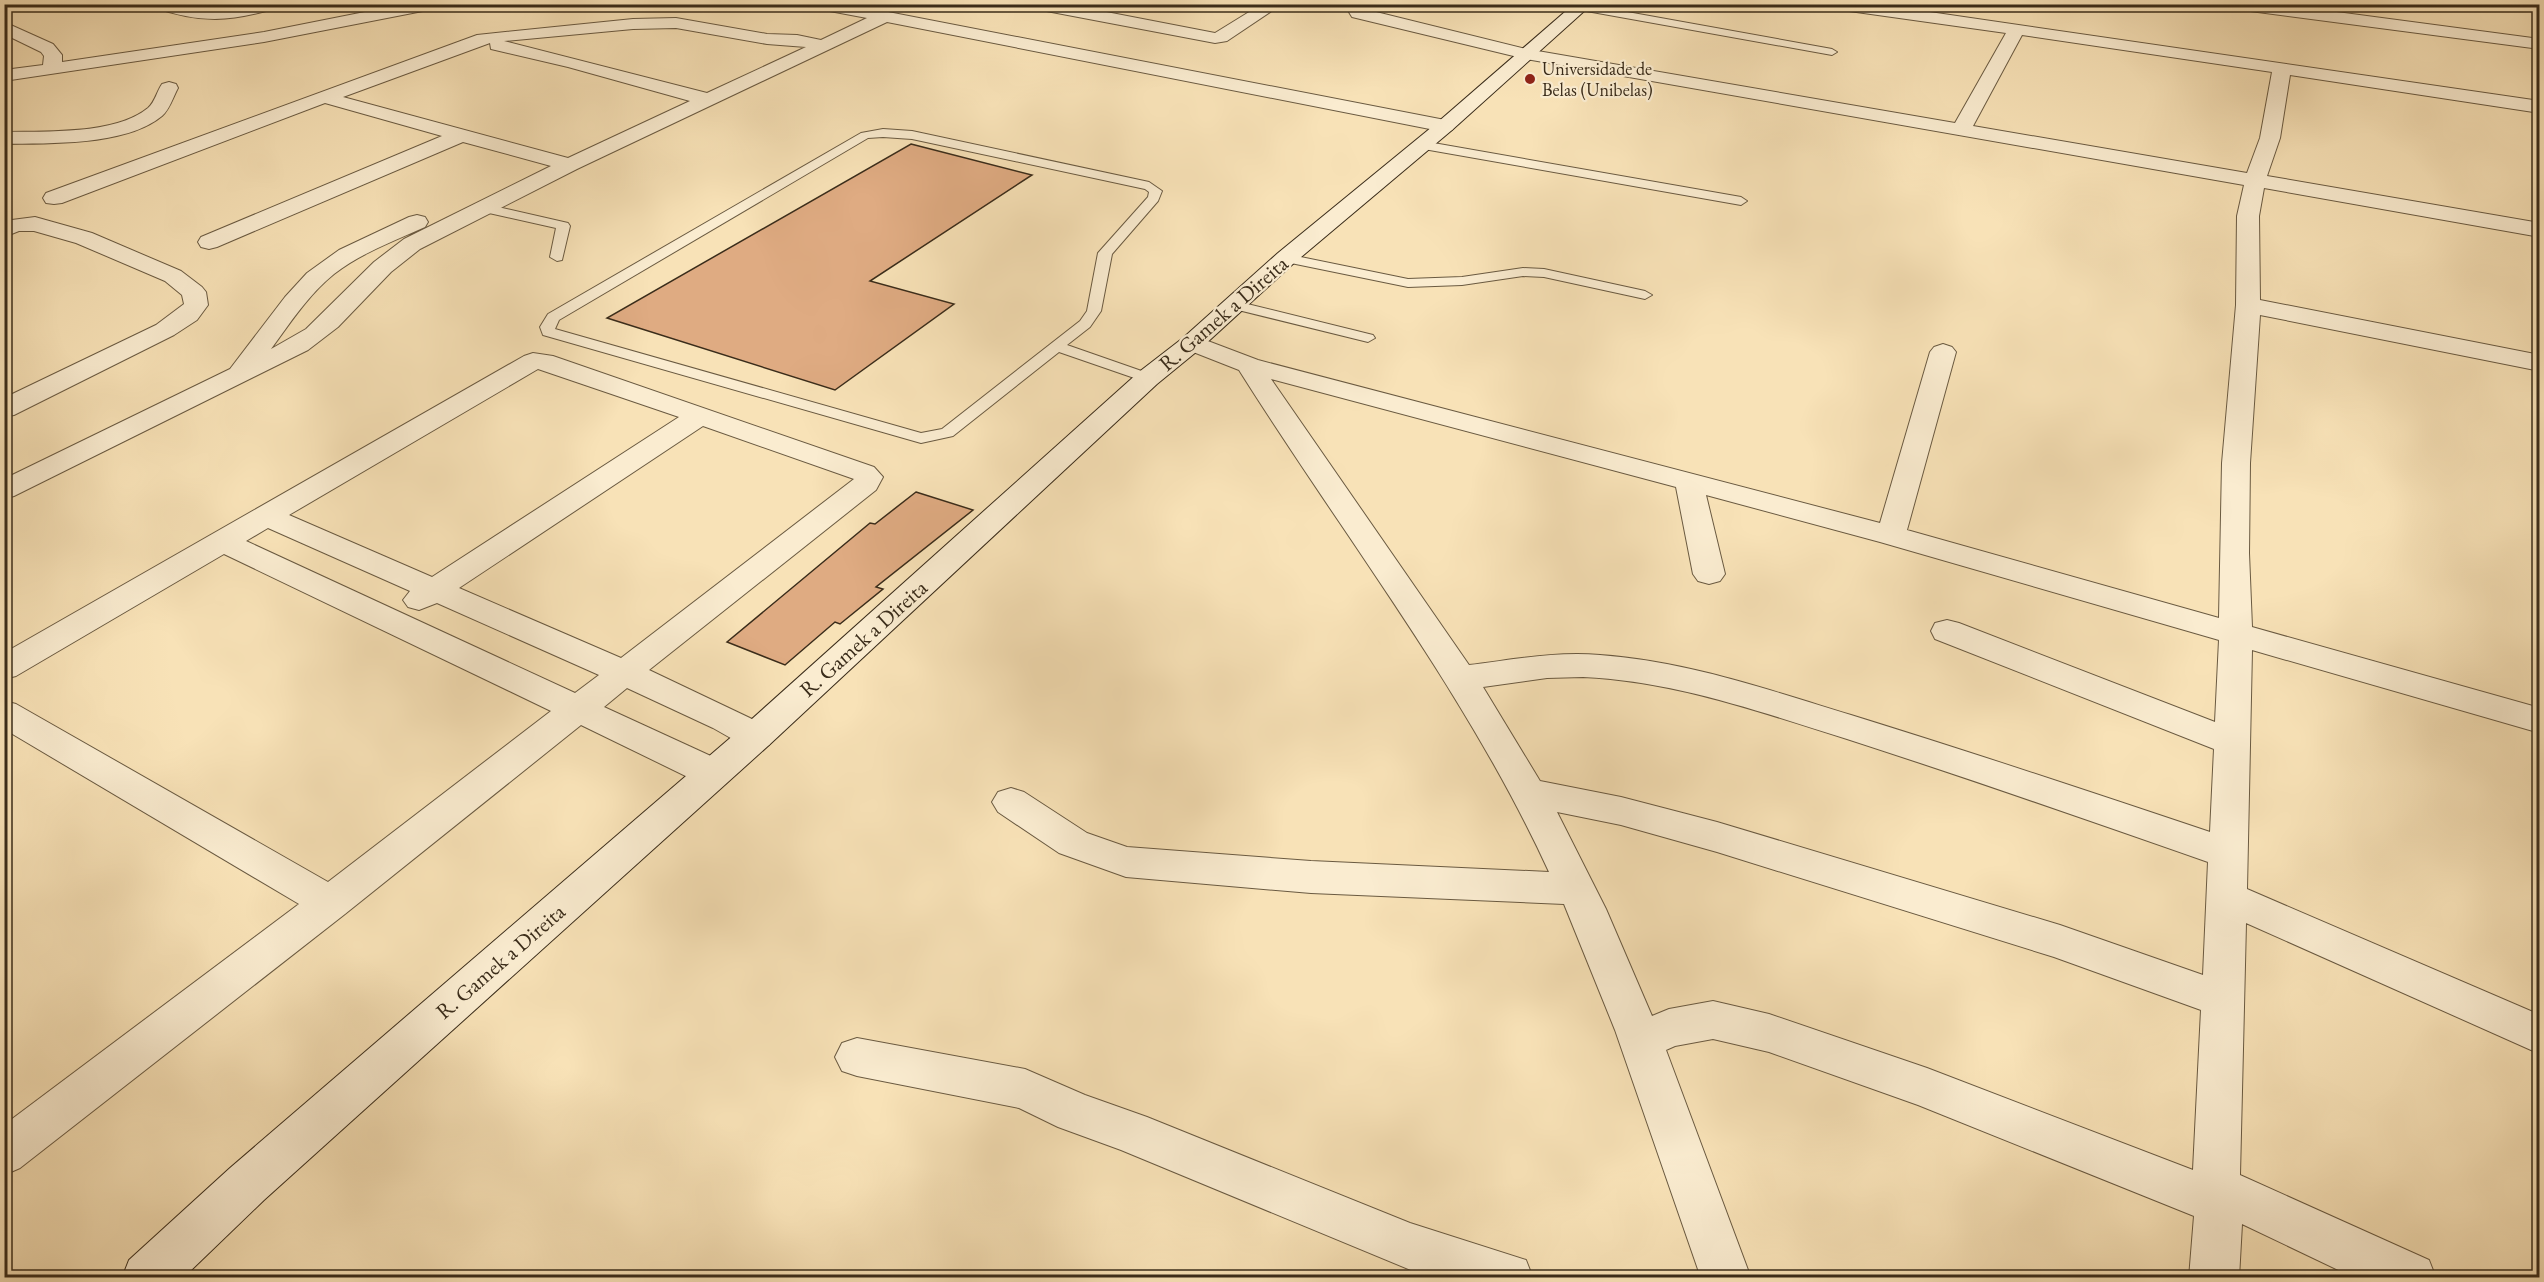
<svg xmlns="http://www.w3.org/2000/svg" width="2544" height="1282" font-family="'EB Garamond',serif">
  <rect width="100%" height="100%" fill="#f8e2b7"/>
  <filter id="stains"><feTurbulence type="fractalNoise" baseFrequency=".00333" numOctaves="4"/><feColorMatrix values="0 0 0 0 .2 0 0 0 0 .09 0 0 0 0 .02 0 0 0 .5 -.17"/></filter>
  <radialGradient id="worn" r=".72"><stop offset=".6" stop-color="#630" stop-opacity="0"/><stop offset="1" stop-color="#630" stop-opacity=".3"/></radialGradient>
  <path fill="#dfab82" stroke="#3a2c1a" stroke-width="1.5" d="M911,144l121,31 -162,106 84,23 -119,86 -228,-72z
    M916,492l57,18 -97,77 7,2 -43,35 -5,-2 -50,43 -58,-23 143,-119 5,1z"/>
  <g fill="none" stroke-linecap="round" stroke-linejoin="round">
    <g stroke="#6a5a41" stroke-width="2">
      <path id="lane" d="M1583,4l249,45 5,3 -5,3 -251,-45 -5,-3z
        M883,129l29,2 237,51 13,9 -4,10 -46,53 -11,57 -11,16 -23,18 86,30 3,3 -3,3h-10l-84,-29 -106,84 -32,7 -378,-108 -3,-8 8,-13 313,-181zM883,137l29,2 233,50 4,3 -1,5 -50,56 -11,58 -7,10 -138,108 -21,4 -366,-104 4,-9 309,-182z
        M1422,141l319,56 6,4 -6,4 -323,-57 -2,-3z
        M485,204l83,19 2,3 -8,34 -5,1 -7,-4 6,-29 -76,-17 -1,-3 1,-3z
        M1286,254l122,25 54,-2 61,-9 21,1 101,22 7,4 -7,4 -101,-22 -21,-1 -61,9 -54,2 -127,-26 -2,-3z
        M1235,301l138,34 2,3 -7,4 -138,-34 -2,-3 2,-3z"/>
    </g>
    <g stroke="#6a5a41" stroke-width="2">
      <path id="street" d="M151,4h26l39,7 39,-7h27l-2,3c-49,15 -78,17 -127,0z
        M405,4h36l-8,5 -169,33 -260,39v-11l39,-5 1,-9 -3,-4 -37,-18v-12l49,22 9,11v7l202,-30z
        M811,4h36l598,116 7,2 3,4 -3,4 -7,2 -558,-110 -310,147 -157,80 -29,23 -53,55 -30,23 -294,146 -10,3v-20l226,-110 55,-72 22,-24 32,-23 70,-33 8,-2 8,2 3,5 -3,5c-31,14 -64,26 -91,47 -25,20 -44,49 -63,75l35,-20 68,-67 30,-23 147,-73 -88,-24 -246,105 -8,2 -8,-2 -3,-5 3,-5 241,-101 -117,-33 -263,100 -8,1 -8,-1 -3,-5 3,-5 431,-158 156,-16 43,-1 91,16 30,1 24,5 46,-22 -48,-9zM676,28l91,16 39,3 -99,46 -203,-52 129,-12zM490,43l1,6 77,18 122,34 -122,57 -225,-61z
        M1028,4h37l150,29 47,-29h20l-55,37 -12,2 -179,-34z
        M1344,4h17l3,5 162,40 429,74 51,-90 -171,-24 -8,-5h48l665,97v12l-250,-38 -10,63 -13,38 273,47v14l-276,-49 -5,28 1,84 280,55v16l-280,-56 -10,148 -1,90 3,74 288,81v25l-288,-83 -5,239 293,126v39l-294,-131 -6,252 189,85 7,18h-81l-113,-54 -3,54h-50l5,-62 -276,-111 -149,-53 -56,-13 -38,7 -9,4 85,228h-50l-86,-248 -51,-126 -253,-11 -185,-16 -67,-24 -61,-41 -6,-10 6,-10 13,-4 13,4 63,41 40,14 184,14 238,11c-82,-179 -205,-335 -310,-502l-56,-22 -4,-5 4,-5 9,-3 66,25 622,163 50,-171 4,-5 9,-3 9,3 4,5 -49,178 312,88 3,-155 14,-158 1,-89 7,-31 -718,-126 -174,-42zM2022,35l250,37 -12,66 -13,35 -274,-47zM1271,379l405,108 17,87 5,7 11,3 11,-3 5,-7 -19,-79 174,47 339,98 -4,82 -256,-99 -12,-3 -12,3 -4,8 4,8 279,110 -4,83c-119,-40 -239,-80 -359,-117 -82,-25 -165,-54 -251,-60 -44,-4 -88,5 -131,10zM1583,677c91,4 178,35 264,62 121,39 241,81 361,123l-5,113 -143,-50 -343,-103 -96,-25 -81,-16 -57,-94 64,-9zM1557,812l64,13 96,27 337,105 147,53 -8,160 -266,-102 -158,-54 -56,-13 -44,8 -17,7 -46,-107z
        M2227,4h50l263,35v10l-305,-40z
        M169,82l7,2 2,4c-5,9 -8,21 -16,28 -36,30 -112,27 -158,28v-12c42,-1 111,3 144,-24 7,-6 9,-17 14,-24z
        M35,217l57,16 89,38 21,16 4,5 2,13 -11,15 -23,15 -160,80 -10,2v-19l152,-73 28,-21 -2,-9 -17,-14 -89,-38 -42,-12h-15l-15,6v-16z
        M533,353l20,3 321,111 9,10 -7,13 -227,180 120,57 5,9 -5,9 -13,4 -13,-4 -30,-17 -86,-40 -23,19 122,56 5,10 -5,10 -13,3 -13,-3 -119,-58 -236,189 -325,254 -16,7v-50l295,-221 -295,-175v-28l12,3 312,178 223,-171 -327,-157 -208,122 -12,3v-26l520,-297zM538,369l141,48 -247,160 -143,-62zM703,426l151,53 -233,179 -162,-70zM268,528l142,63 -7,9 5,7 11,3 18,-7 162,72 -24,18 -329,-152z
        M857,1038l168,31 60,26 62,22 263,106 116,37 7,18h-103l-309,-128 -63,-23 -39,-19 -162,-32 -15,-5 -7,-14 7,-14z"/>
    </g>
    <g stroke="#3a2c1a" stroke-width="2">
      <path id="secondary" d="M1574,4h18l-140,126 -158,133 -93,85 -44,36 -388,361 -505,455 -81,78h-61l7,-18 101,-92 513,-441 396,-355 44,-34 95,-85 160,-131z"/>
    </g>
    <use href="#lane" fill="#faecd0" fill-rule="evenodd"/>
    <use href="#street" fill="#faecd0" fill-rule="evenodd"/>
    <use href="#secondary" fill="#faecd0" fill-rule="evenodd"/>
  </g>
  <circle fill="#8f2418" stroke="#faecd0" stroke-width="2" cx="1530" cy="79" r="6"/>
  <g text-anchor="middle" stroke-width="4.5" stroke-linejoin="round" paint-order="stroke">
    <g font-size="18" fill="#3a2c1a" stroke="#faecd0" text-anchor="start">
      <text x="1542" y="75">Universidade de<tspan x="1542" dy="21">Belas (Unibelas)</tspan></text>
    </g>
    <g font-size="22" fill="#3a2c1a" stroke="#faecd0">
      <text transform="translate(1223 313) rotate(-41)" y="8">R. Gamek a Direita</text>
      <text transform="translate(863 638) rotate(-42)" y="8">R. Gamek a Direita</text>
      <text transform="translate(500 961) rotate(-41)" y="8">R. Gamek a Direita</text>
    </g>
  </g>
  <rect width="2544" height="1282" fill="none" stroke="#f8e2b7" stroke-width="24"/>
  <rect x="6" y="6" width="2532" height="1270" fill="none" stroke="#3a2c1a" stroke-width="3"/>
  <rect x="12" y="12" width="2520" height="1258" fill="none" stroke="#3a2c1a" stroke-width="1.5"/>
  <rect width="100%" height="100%" filter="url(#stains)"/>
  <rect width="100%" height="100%" fill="url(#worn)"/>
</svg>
